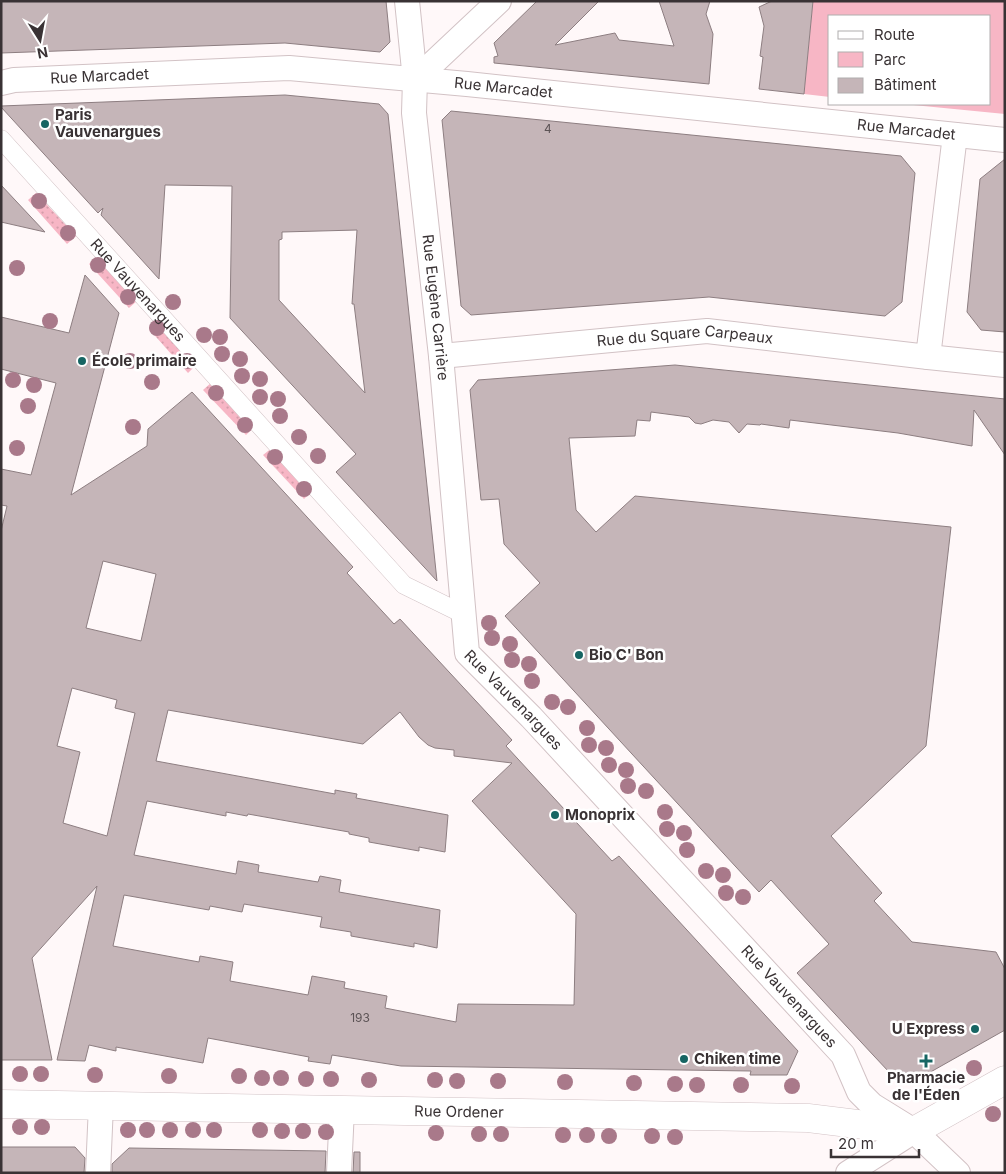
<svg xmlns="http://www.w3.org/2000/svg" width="1006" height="1174" font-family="Inter,sans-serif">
  <defs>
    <pattern id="grass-dots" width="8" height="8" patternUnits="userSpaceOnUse" patternTransform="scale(1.25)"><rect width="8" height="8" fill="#f7b6c5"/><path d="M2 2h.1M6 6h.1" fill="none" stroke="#d49daa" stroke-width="1.8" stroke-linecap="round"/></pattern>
  </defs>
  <rect width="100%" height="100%" fill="#fff8f9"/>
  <path fill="url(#grass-dots)" d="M36,193l40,43 -9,8 -39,-44z
    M98,256l40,44 -9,8 -40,-44z
    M157,321l40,43 -9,9 -39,-44z
    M212,382l42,45 -8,8 -43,-45z
    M273,447l39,44 -8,8 -41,-44z"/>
  <path fill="#f7b6c5" d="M813,1h192v113l-102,-10h87v-88h-160v81l-26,-3z"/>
  <path fill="#c5b5b8" stroke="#8d7e81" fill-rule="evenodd" d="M1,1h385l4,41 -10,10 -95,-9 -284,10z
    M537,1h62l-44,44 60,-12 4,7 55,6 -15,-45h51l-4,13 7,20 -4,50 -215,-21v-6l4,-1 -4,-13z
    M772,1h41l-9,93 -45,-5 4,-32 -3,-1 4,-30 -5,-19z
    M285,95l94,9 9,10 49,467 -101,-109 20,-18 -126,-136 2,-132 -67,-1 -6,94 -58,-64 2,-7 -5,5 -97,-106v-1zM357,230l-5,74h2l11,89 -86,-93v-60l3,-1v-7z
    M451,111l450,45 14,17 -13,129 -17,14 -176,-19 -238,18 -10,-9 -19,-186z
    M1005,159v173l-24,-2 -14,-18 13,-133z
    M1,185l44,47 -44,-10z
    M85,275l34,38 -48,182 76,-49 1,-17 44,-37 161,175 -6,6 47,51 6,-5 112,121 -6,6 106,115 7,-5 179,195 -11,24h-37l1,-4 -350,-5 -69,-11 -2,9 -22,-3 1,-4 -101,-19 -5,25 -87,-16v4l-27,-6 -4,16 -28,-1 40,-174 -65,72 20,102h-51v-529l6,-25 -6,-1v-36l30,6 25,-92 -55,-14v-52l68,16zM103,561l53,13 -15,67 -55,-13zM72,688l45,12 -2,8 20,5 -28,123 -44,-13 17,-71 -23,-6zM168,710l195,34 37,-32 19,25 9,8 7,3 19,2v6l58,7 -40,38 104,113 -2,91 -116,-1 -2,18 -71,-14 2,-12 -43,-8 1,-6 -33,-6 -4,19 -78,-14 3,-19 -33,-6 -1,6 -86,-16 11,-51 85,15 1,-4 32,6 2,-8 78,13 -2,10 31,5v4l63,11v-4l23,5 3,-38 -101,-18 2,-12 -21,-4 -2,6 -60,-10 1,-7 -21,-4 -2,13 -102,-19 13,-54 79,15v-4l21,4 1,-2 101,18v2l20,4v4l50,9v-4l26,5 3,-37 -92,-17 1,-4 -22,-4v4l-179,-33z
    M675,365l330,34v56l-31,-45 -2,36 -74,-13 -108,-13 -1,8 -28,-4 -1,1 -13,-1 -8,9 -10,-11 -16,-2 -12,4 -6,-1 -6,-6 -38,-5 -1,9 -13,-1 -2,16 -66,2 7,72 20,22 39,-36 316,31 -25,219 -95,90 51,57 -8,8 38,41 84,10 9,17v61l-78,44 -38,-2 -15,-16 -77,-83 32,-29 -58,-64 -12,12 -254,-276 35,-33 -36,-39 -5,-45 -18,1 -11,-110 8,-10z
    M1,1147h74l10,11 -1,15h-83z
    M129,1148l197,3 -1,22h-213v-9z
    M354,1152h6v21h-7z"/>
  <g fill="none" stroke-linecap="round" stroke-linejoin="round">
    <g stroke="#d2c2c5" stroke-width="19">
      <g id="pedestrian">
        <path id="s1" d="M1,139l403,446 59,29"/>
      </g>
    </g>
    <g stroke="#d2c2c5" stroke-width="26">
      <g id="minor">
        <path id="s2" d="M407,1l8,79 -1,33 27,243 26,297 64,64 312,338 16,37 13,13 42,26 44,42"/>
        <path d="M415,80l84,-79"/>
        <path id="s3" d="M1,83l13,-3 275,-12 178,16 538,56"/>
        <path id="s4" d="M441,356l266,-25 221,26 27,-222"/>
        <path d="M928,357l77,8"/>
        <path d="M98,1173l3,-68"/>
        <path d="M339,1173l3,-64"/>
        <path d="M848,1173l66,-42"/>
      </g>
    </g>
    <g stroke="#d2c2c5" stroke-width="29">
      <g id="secondary">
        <path id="s5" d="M1,1104l807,14 106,13 91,-51"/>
      </g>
    </g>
    <use href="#pedestrian" stroke="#fff" stroke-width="18"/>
    <use href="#minor" stroke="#fff" stroke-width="24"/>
    <use href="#secondary" stroke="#fff" stroke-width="28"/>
  </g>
  <g fill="#a9798a">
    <circle cx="39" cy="201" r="8"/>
    <circle cx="68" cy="233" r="8"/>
    <circle cx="98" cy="265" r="8"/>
    <circle cx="17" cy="268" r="8"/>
    <circle cx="128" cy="297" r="8"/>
    <circle cx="173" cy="302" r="8"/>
    <circle cx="50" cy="321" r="8"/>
    <circle cx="157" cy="328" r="8"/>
    <circle cx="204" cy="335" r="8"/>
    <circle cx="220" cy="337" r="8"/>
    <circle cx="222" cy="354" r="8"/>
    <circle cx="240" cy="359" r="8"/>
    <circle cx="130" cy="361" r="8"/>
    <circle cx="187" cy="361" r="8"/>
    <circle cx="242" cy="376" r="8"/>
    <circle cx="260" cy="379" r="8"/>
    <circle cx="13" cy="380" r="8"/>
    <circle cx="152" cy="382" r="8"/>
    <circle cx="34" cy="385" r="8"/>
    <circle cx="216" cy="393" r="8"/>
    <circle cx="260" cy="397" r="8"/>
    <circle cx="278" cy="399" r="8"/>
    <circle cx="28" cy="406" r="8"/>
    <circle cx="280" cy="416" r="8"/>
    <circle cx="245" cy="425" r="8"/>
    <circle cx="133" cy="427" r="8"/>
    <circle cx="299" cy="437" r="8"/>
    <circle cx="17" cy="448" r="8"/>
    <circle cx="318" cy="456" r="8"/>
    <circle cx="275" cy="457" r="8"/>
    <circle cx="304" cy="489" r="8"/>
    <circle cx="489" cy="623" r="8"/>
    <circle cx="492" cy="638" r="8"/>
    <circle cx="510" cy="644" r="8"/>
    <circle cx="512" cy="660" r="8"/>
    <circle cx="529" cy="664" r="8"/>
    <circle cx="532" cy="681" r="8"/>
    <circle cx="552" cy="702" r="8"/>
    <circle cx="568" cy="707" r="8"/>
    <circle cx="587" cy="728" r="8"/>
    <circle cx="589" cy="745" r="8"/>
    <circle cx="606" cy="748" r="8"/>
    <circle cx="609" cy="765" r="8"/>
    <circle cx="626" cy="770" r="8"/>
    <circle cx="628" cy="786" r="8"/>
    <circle cx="646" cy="791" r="8"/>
    <circle cx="665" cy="812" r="8"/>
    <circle cx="667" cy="829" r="8"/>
    <circle cx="684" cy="833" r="8"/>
    <circle cx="687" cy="850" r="8"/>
    <circle cx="706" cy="871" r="8"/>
    <circle cx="723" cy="875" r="8"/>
    <circle cx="726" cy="893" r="8"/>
    <circle cx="743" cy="897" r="8"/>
    <circle cx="974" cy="1068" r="8"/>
    <circle cx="20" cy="1074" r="8"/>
    <circle cx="41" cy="1074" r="8"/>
    <circle cx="95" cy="1075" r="8"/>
    <circle cx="169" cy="1076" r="8"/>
    <circle cx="239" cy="1076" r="8"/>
    <circle cx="262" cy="1078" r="8"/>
    <circle cx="281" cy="1078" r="8"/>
    <circle cx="306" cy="1079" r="8"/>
    <circle cx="331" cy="1079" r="8"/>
    <circle cx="369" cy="1080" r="8"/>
    <circle cx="435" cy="1080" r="8"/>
    <circle cx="457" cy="1081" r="8"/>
    <circle cx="498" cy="1081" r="8"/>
    <circle cx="565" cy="1082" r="8"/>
    <circle cx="634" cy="1083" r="8"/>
    <circle cx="675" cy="1084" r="8"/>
    <circle cx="697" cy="1085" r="8"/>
    <circle cx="741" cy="1085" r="8"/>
    <circle cx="792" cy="1086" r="8"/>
    <circle cx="993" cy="1114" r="8"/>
    <circle cx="20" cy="1127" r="8"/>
    <circle cx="42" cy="1127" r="8"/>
    <circle cx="128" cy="1130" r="8"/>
    <circle cx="147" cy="1130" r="8"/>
    <circle cx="170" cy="1130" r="8"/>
    <circle cx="193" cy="1130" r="8"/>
    <circle cx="214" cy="1130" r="8"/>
    <circle cx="260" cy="1130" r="8"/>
    <circle cx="282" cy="1131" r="8"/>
    <circle cx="303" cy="1131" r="8"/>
    <circle cx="326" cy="1132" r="8"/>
    <circle cx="436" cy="1133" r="8"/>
    <circle cx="479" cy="1134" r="8"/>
    <circle cx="501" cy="1134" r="8"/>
    <circle cx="563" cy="1135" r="8"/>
    <circle cx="587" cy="1135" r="8"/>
    <circle cx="609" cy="1136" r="8"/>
    <circle cx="652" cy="1136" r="8"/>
    <circle cx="675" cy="1137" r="8"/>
  </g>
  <g fill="#166563" stroke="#fff" stroke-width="2">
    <circle cx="45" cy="124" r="5"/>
    <circle cx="82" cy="361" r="5"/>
    <circle cx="579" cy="655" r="5"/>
    <circle cx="555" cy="815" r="5"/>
    <circle cx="975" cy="1029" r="5"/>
    <circle cx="684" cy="1059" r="5"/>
    <path d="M923.5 1053.5h5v5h5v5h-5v5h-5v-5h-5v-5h5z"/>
  </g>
  <g text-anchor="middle" stroke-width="5" stroke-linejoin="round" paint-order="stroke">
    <g font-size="12" fill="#5c5355">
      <text x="548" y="133">4</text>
      <text x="360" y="1022">193</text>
    </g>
    <g font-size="15" fill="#393234" stroke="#fff">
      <text dy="5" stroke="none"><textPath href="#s3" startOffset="99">Rue Marcadet</textPath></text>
      <text dy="5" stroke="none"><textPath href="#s3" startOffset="504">Rue Marcadet</textPath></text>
      <text dy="5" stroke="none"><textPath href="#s3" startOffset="909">Rue Marcadet</textPath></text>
      <text dy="5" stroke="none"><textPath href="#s1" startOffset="204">Rue Vauvenargues</textPath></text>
      <text dy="5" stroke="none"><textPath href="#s2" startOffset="308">Rue Eugène Carrière</textPath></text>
      <text dy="5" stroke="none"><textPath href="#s4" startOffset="245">Rue du Square Carpeaux</textPath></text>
      <text dy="5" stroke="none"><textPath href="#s2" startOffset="721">Rue Vauvenargues</textPath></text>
      <text dy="5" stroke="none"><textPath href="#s2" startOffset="1126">Rue Vauvenargues</textPath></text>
      <text dy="5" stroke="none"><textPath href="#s5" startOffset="458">Rue Ordener</textPath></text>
    </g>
    <g font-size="15" font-weight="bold" fill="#393234" stroke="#fff" text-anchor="start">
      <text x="55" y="120">Paris<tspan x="55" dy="17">Vauvenargues</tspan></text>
      <text x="92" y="366">École primaire</text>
      <text x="589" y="660">Bio C' Bon</text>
      <text x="565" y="820">Monoprix</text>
      <text x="965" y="1034" text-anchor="end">U Express</text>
      <text x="694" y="1064">Chiken time</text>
      <text x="926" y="1083" text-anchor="middle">Pharmacie<tspan x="926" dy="17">de l'Éden</tspan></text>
    </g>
  </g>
  <rect width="1006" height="1174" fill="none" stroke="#393234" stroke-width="5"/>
  <rect x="828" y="15" width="162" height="90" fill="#ffffff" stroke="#b0adae"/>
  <rect x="838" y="31" width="25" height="8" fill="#ffffff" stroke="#b0adae"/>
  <text x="874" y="40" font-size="15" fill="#393234">Route</text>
  <rect x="838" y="52" width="25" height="15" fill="#f7b6c5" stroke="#b0adae"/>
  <text x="874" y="65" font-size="15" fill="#393234">Parc</text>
  <rect x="838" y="78" width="25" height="15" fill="#c5b5b8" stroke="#b0adae"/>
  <text x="874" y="90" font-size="15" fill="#393234">Bâtiment</text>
  <g transform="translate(40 40) rotate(169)" stroke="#ffffff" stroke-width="4" paint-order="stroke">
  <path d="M0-4L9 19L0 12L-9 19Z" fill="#393234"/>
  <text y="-8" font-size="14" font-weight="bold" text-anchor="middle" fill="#393234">N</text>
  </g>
  <path d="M831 1149v8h88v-8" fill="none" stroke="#393234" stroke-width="2.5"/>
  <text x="838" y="1149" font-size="15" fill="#393234" stroke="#ffffff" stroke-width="4" paint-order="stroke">20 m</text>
</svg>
